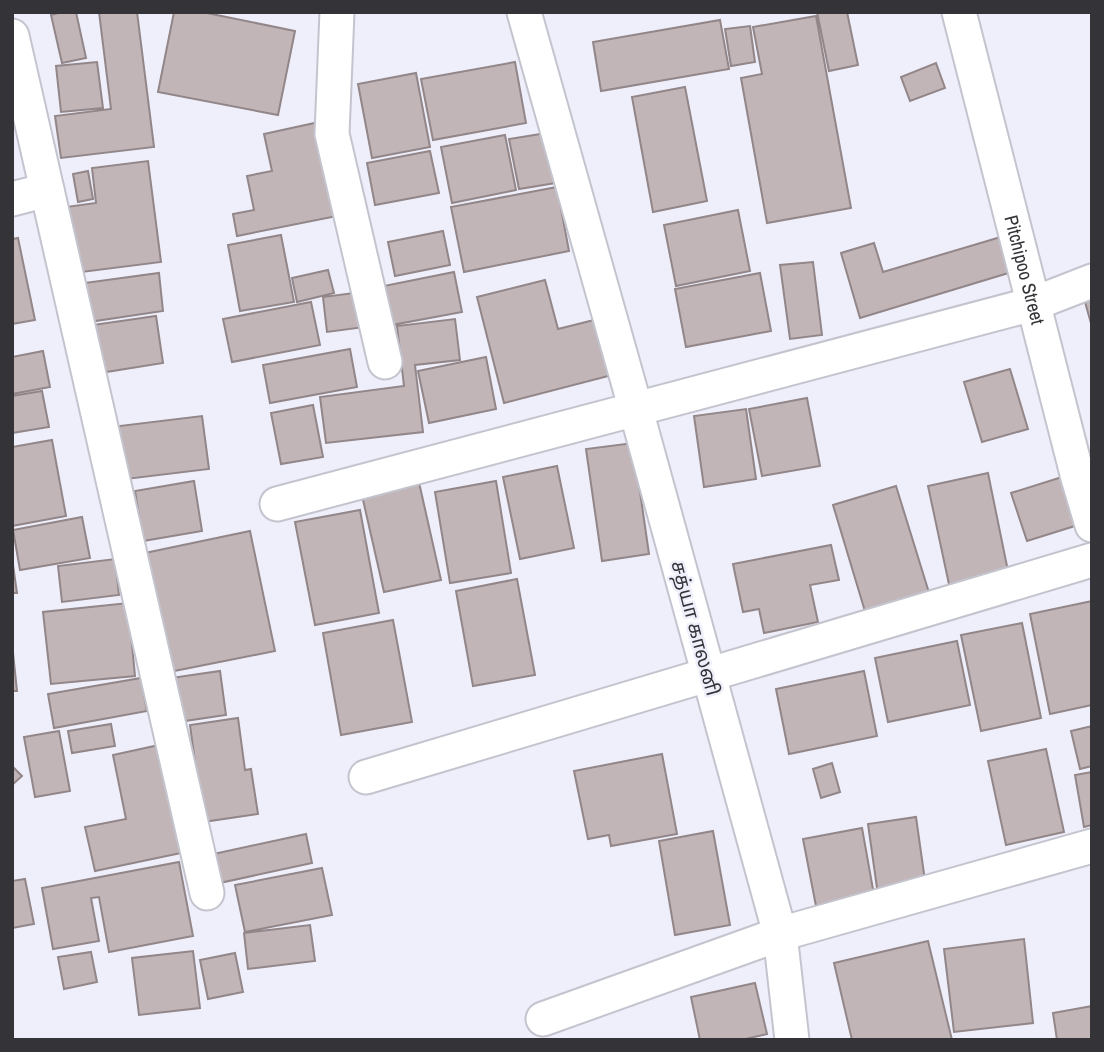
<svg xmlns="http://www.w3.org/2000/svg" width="1104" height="1052" font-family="'Archivo Narrow','Noto Sans Tamil',sans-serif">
  <rect width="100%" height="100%" fill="#eeeffa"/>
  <path fill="#c1b5b8" stroke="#928689" stroke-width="2" d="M62,12h14l10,46 -24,5 -11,-48z
    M99,12h38l17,135 -93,11 -6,-42 56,-7z
    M174,12h28l93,19 -17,84 -120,-23z
    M817,12h30l11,53 -29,6z
    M816,16l35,192 -84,15 -26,-145 21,-4 -9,-47z
    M720,20l9,49 -128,22 -8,-49z
    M750,26l5,36 -24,4 -6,-37z
    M97,62l6,46 -42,4 -5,-46z
    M515,62l11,61 -93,17 -12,-61z
    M936,63l9,25 -35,13 -9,-24z
    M416,73l14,74 -58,11 -14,-74z
    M685,87l22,114 -54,11 -21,-115z
    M319,122l18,94 -100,20 -4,-22 21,-4 -7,-34 25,-5 -8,-37z
    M547,133l9,50 -37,6 -10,-50z
    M505,135l11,55 -64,13 -11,-56z
    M430,151l9,42 -64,12 -8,-42z
    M148,161l13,101 -87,11 -8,-66 30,-4 -4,-35z
    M88,171l5,28 -15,3 -5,-28z
    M557,187l12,64 -105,21 -13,-65z
    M738,210l12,61 -74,15 -12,-61z
    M443,231l7,34 -55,11 -7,-34z
    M281,235l13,67 -54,9 -12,-66z
    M1004,236l11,35 -155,47 -19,-65 33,-10 9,29z
    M18,238l17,82 -23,4v-85z
    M813,262l9,73 -32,4 -10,-74z
    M328,270l6,23 -37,9 -5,-24z
    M454,272l8,40 -70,13 -8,-39z
    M159,273l4,38 -81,12 -5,-39z
    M760,273l11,58 -85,16 -11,-58z
    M545,280l13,49 40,-10 14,56 -108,28 -27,-106z
    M361,292l4,35 -38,5 -4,-35z
    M1092,300v27l-7,-25z
    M311,302l9,43 -88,17 -9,-43z
    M156,316l7,47 -63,10 -7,-48z
    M455,319l5,41 -45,5 8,67 -97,11 -6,-46 84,-11 -7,-60z
    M350,349l7,38 -87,16 -7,-38z
    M43,351l7,36 -38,7v-37z
    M486,357l10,52 -67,14 -11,-52z
    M1010,369l18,60 -46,13 -18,-60z
    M42,391l7,36 -37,6v-37z
    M807,398l13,68 -58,10 -13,-67z
    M313,405l10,52 -42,7 -10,-51z
    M746,409l10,70 -52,8 -10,-71z
    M202,416l7,53 -91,11 -7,-53z
    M52,440l14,76 -54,10v-79z
    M633,443l16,111 -47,7 -16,-112z
    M557,466l17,82 -54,11 -17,-82z
    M988,473l21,103 -59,13 -22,-103z
    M1062,477l16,48 -51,16 -16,-48z
    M418,478l23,102 -57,12 -23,-101z
    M194,481l8,50 -59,10 -8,-50z
    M496,481l15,92 -61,10 -15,-91z
    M896,486l35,113 -64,19 -34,-113z
    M360,510l19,103 -64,12 -20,-103z
    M82,517l8,41 -70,12 -7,-40z
    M250,531l25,120 -111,22 -24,-119z
    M831,545l8,35 -29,5 8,37 -54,11 -5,-24 -16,3 -10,-48z
    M12,558l5,35h-5z
    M115,559l4,36 -57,7 -4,-36z
    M517,579l18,96 -62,11 -17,-95z
    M1092,601v104l-42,9 -20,-100z
    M128,603l7,73 -84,8 -8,-72z
    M393,620l19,102 -71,13 -18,-102z
    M1022,623l19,95 -60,13 -20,-96z
    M957,641l13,64 -82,17 -13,-64z
    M12,643l5,48h-5z
    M220,671l6,44 -48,7 -7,-44z
    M864,671l13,65 -88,18 -13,-65z
    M141,678l6,33 -93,17 -6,-34z
    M238,718l7,52 6,-1 7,45 -55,8 -13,-97z
    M111,724l4,22 -43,7 -4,-22z
    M1092,726v40l-12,3 -9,-38z
    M59,731l11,60 -35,6 -11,-60z
    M159,745l22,108 -86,18 -10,-44 41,-8 -13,-64z
    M1046,749l18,83 -58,13 -18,-84z
    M662,754l15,80 -66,12 -2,-11 -21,4 -14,-68z
    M832,763l8,29 -19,6 -8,-29z
    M12,766l10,10 -10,9z
    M1092,772v53l-8,2 -9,-52z
    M916,817l10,71 -48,7 -10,-71z
    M862,828l12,67 -58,11 -13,-67z
    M713,831l17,94 -55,10 -16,-94z
    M306,834l6,29 -97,21 -6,-29z
    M179,862l14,74 -84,16 -10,-55 -8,1 8,43 -46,8 -11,-61z
    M322,868l10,47 -87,17 -10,-47z
    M25,879l9,45 -22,4v-47z
    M310,925l5,36 -67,8 -4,-36z
    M1024,939l9,84 -79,9 -10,-83z
    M928,941l24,99h-100l-18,-77z
    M193,951l7,57 -61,7 -7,-57z
    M91,952l6,30 -33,7 -6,-32z
    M235,953l8,39 -35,7 -8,-39z
    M755,983l12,51 -26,6h-41l-9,-43z
    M1092,1006v34h-35l-4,-27z"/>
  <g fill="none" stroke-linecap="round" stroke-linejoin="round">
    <g stroke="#c3c4ce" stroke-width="37">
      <g id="street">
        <path d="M337,12l-5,122 53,228"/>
        <path d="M524,12l112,398 144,524 312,-88"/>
        <path id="s1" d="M959,12l119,466 14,47"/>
        <path d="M12,36l195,857"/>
        <path d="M12,199l35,-9"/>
        <path d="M277,504l756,-200 59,-23"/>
        <path d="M366,777l726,-217"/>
        <path d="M543,1019l237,-85 12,106"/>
      </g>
    </g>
    <use href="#street" stroke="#fff" stroke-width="33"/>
  </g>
  <g text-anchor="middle" stroke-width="5" stroke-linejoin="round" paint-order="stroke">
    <g font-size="19" fill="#333338" stroke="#eeeffa">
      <text dy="7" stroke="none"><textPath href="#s1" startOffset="266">Pitchipoo Street</textPath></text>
      <text transform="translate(696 628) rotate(75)" y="7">சத்யா காலனி</text>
    </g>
  </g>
  <rect width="1104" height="1052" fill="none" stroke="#333338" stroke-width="28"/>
</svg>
